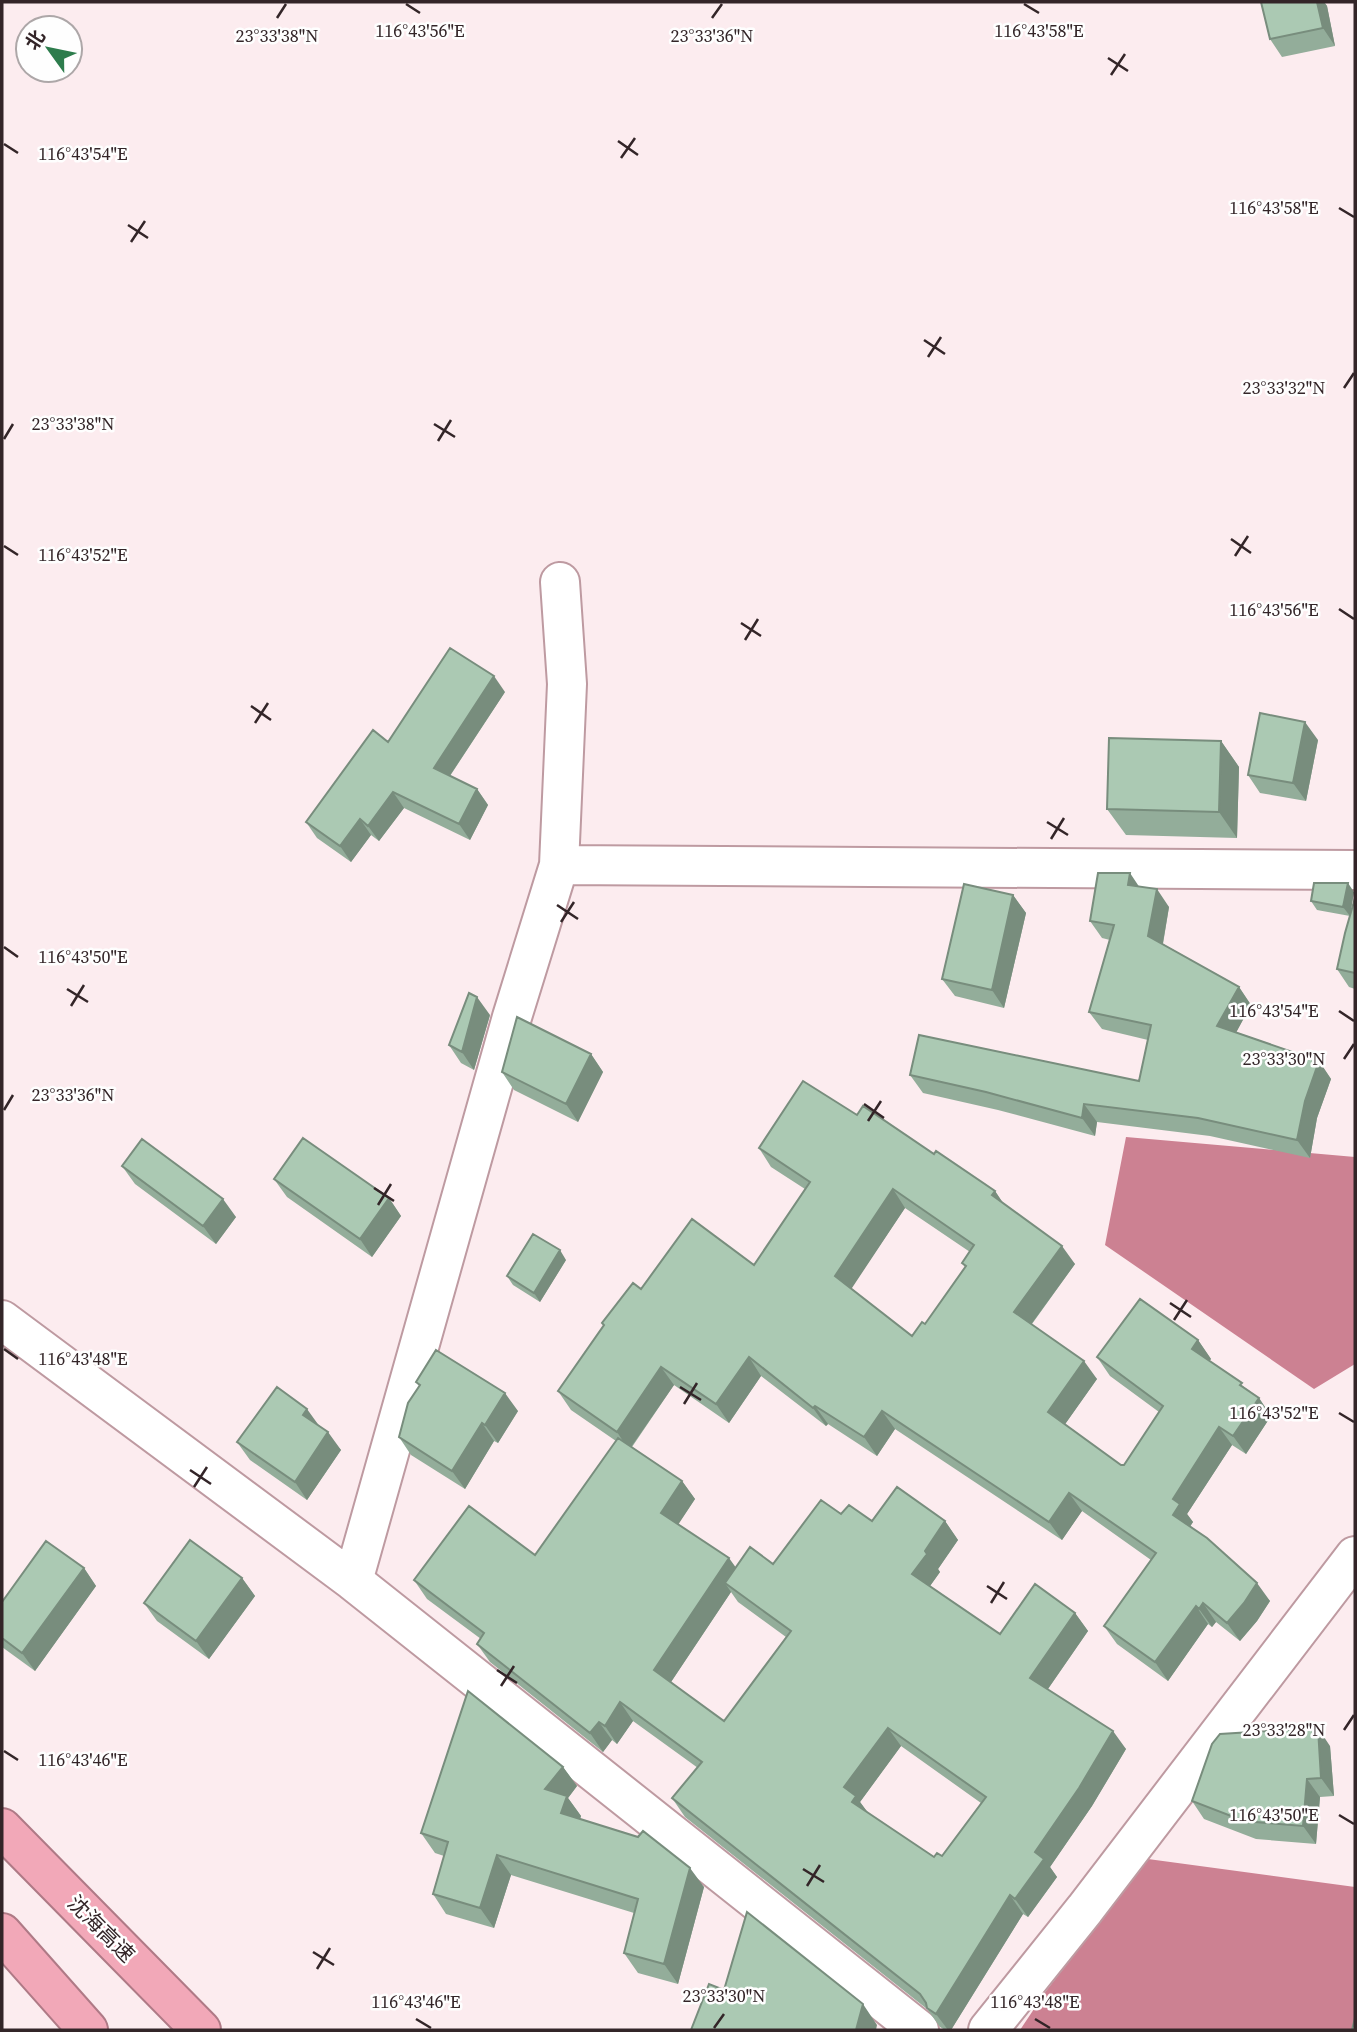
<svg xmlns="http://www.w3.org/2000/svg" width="1357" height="2032" font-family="'Source Serif 4','Noto Sans SC',serif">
  <rect width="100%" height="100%" fill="#fcecef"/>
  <path fill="#cc8192" d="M1126,1137l229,20v207l-41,25 -209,-144z
    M1148,1859l207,28v134l-2,9h-333l26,-39z"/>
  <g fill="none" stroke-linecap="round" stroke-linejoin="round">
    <g stroke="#be9aa1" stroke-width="42">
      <path id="street" d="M559,865l796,5
        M2,1320l351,261 566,449
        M353,1581l159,-564 47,-152 8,-181 -7,-102
        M988,2030l97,-121 270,-353"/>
    </g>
    <g stroke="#af7a86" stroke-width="42">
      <path id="highway" d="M2,1828l199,202
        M2,1933l86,97"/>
    </g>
    <use href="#street" stroke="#fff" stroke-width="38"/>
    <use href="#highway" stroke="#f2a8b8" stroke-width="38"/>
  </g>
  <path fill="#93ad9a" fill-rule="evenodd" d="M1261,2h63l3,4 8,40 -53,11 -12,-18z
    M505,692l-55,84 27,13 11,16 -18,35 -66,-32 -25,33 -8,-6 -20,27 -34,-24 -11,-16 82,-80z
    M1318,740l-12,61 -46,-8 -12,-18z
    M1221,741l18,26 -2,71 -111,-3 -19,-26z
    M1140,887l29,20 -6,37 76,43 12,18 -15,27 83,29 12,18 -14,39 -7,40 -100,-22 -113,-14 -2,14 -97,-26 -75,-17 -13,-18 229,6 9,-41 -46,-11 -13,-17 21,-72 -8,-2 -12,-17z
    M1354,892l-4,23 5,-17v91l-6,-2 -12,-18 13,-53 -33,-6 -6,-9z
    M1013,895l13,18 -22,95 -49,-12 -13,-17z
    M490,1015l-16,55 -13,-7 -12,-18z
    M591,1054l12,18 -25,50 -64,-32 -12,-18z
    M857,1115l77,39 61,37 8,12 72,61 -43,60 65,55 -32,45 56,41h3l35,-53 -49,-36 -13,-19 101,-17 13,19 -2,2 50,37 12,18 -25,38 -14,-9 -45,69 6,8 -3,4 80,75 -13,20 -17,20 -24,-19 -4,5 -4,-3 -40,57 -51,-37 -13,-18 47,-66 -69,-49 -20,29 -167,-111 -18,27 -49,-32 -2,2 -65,-50 -32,47 -55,-38 -42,62 50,34 13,18 -17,25 58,44 37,-4 68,-50 31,7h73l13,19 -20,29 2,3 -10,14 70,48 75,-21 13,18 -40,58 78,60 -34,57 -42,61 7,10 -29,40 -5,-3 -72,116h-6l-5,-3 -13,-18 -242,-192 -13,-19 26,-30 -65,-47 -16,23 -5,-4 -9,12 -113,-90 -13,-18 4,-5 -54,-40 -13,-19 121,-25 81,-114 -45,-31 -13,-19 46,-66 -2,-2 39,-34 113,-24 51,-76 -34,-22 -12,-19zM905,1208l65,44 -8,11 3,4 -40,57 -13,12 -61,-48zM731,1592l7,10 48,35 -62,84 -53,-39zM901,1746l80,57 -39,53 -8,1 -66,-44 -8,-11z
    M122,1166l114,51 -20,27 -81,-60z
    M274,1179l115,19 12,18 -29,41 -85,-60z
    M566,1260l-26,42 -27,-17 -6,-9z
    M416,1382l102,29 -20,32 -4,-2 -29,48 -54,-34 -12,-18 20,-51z
    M319,1426l22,24 -34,50 -57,-40 -13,-18z
    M84,1568l12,18 -61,85 -33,-24v-45z
    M242,1578l13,18 -46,63 -52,-38 -13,-18z
    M1330,1746l4,50 -14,1 -4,47 -60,-5 -52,-20 -12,-18z
    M563,1767l14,19 -9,12 13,18 -1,3 124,68 -26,97 -40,-11 -14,-20 10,-40 -123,-38 -17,53 -48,-14 -13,-20 11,-38 -9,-3 -14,-20z"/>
  <path fill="#788d7d" d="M1317,2h7l3,4 8,40 -12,-18z
    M494,676l11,16 -60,91 -11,-15z
    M1305,722l13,18 -12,61 -13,-18z
    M1221,741l18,26 -2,71 -18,-26z
    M477,789l11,16 -18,35 -11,-16z
    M393,792l11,16 -25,33 -11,-15z
    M360,819l11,16 -20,27 -11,-16z
    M1130,873l12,18 -14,-6z
    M1348,883l6,9 -4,24 -7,-9z
    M1157,889l12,18 -8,47 -13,-18z
    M1013,895l13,18 -22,95 -12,-18z
    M1239,987l12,18 -21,39 -13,-18z
    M477,997l13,18 -16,55 -12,-18z
    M591,1054l12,18 -25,50 -12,-18z
    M1319,1061l12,18 -14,39 -7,40 -13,-18 8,-39z
    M1084,1104l13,18 -2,14 -13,-18z
    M893,1189l12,19 -57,86 -13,-18z
    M995,1191l12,18 -15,-14z
    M389,1198l12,18 -29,41 -12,-18z
    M223,1199l13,18 -20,27 -13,-18z
    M1062,1246l13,18 -48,66 -13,-18z
    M560,1250l6,10 -26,42 -6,-9z
    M1198,1340l13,19 -7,8 -12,-18z
    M749,1357l12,19 -32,47 -13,-19z
    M1084,1361l13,18 -36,51 -13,-18z
    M661,1367l13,18 -45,65 -12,-18z
    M505,1393l13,18 -20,32 -13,-18z
    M1259,1398l12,18 -25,38 -13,-18z
    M815,1406l13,18 -2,2 -13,-18z
    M307,1409l13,18 -17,-12z
    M882,1411l13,18 -18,27 -13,-19z
    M482,1423l12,18 -29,48 -13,-18z
    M1219,1427l13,18 -45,69 6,8 -7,11 -13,-18v-16z
    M328,1432l13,18 -34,50 -12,-18z
    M682,1481l13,18 -21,32 -13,-18z
    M1069,1493l13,18 -20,29 -13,-18z
    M945,1521l13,19 -20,29 2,3 -15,21 -13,-19 13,-23z
    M729,1558l13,18 -17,7 6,9 -64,96 -13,-18z
    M84,1568l12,18 -61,85 -13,-18z
    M242,1578l13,18 -46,63 -13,-18z
    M1257,1583l13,18 -13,20 -17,20 -13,-18z
    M1203,1603l13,19 -4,5 -13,-18z
    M1196,1606l12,18 -40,57 -13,-19z
    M1075,1613l13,18 -45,65 -13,-18z
    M620,1702l13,19 -16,23 -12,-18z
    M599,1722l13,18 -9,12 -13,-19z
    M888,1728l13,18 -41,56 9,12 -17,-12 -8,-15z
    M1318,1728l12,18 4,50 -13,-18z
    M1113,1731l13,18 -34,57 -42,61 7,10 -29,40 -13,-18 20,-47z
    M563,1767l14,19 -9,12 13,18 -6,17 -30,-44z
    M1307,1779l13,18 -4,47 -13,-18z
    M497,1855l14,20 -17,53 -14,-20z
    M690,1868l14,19 -26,97 -14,-20z
    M1010,1895l13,19 -72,116h-3l-12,-16z
    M863,2004l14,21 -1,5h-20z"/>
  <path fill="#abc9b3" stroke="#788d7d" stroke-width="2" fill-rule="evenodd" d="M1261,2h56l6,26 -53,11z
    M450,648l44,28 -60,92 43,21 -18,35 -66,-32 -25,34 -8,-7 -20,27 -34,-24 67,-92 15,12z
    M1260,713l45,9 -12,61 -45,-8z
    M1109,738l112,3 -2,71 -112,-3z
    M1098,873h32l-2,12 29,4 -9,47 91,51 -22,39 102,35 -14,40 -8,39 -99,-22 -114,-14 -2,14 -96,-26 -76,-17 9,-40 220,46 12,-56 -62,-13 25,-87 -24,-4z
    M1314,883h34l-5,24 -32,-6z
    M964,884l49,11 -21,95 -50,-11z
    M1355,898v75l-18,-4 8,-36z
    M469,993l8,4 -15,55 -13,-7z
    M517,1017l74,37 -25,50 -64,-32z
    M803,1081l54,34 6,-9 71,48 2,-3 59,40 -3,4 70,51 -48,66 70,49 -36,51 73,53h3l39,-59 -66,-49 43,-58 58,41 -6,9 50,34 -2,2 19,13 -26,38 -14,-9 -46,72 7,5 -7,11 34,23 50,45 -13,20 -17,20 -24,-20 -4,6 -3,-3 -41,56 -51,-36 52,-73 -87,-60 -20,29 -167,-111 -18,26 -49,-31 -2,2 -64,-51 -33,47 -55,-37 -44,65 -59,-41 46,-66 -2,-2 31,-40 8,6 51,-70 62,46 56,-83 -51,-34zM893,1189l81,56 -12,18 4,3 -41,58 -3,-2 -10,14 -77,-60z
    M303,1138l86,60 -29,41 -86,-60z
    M142,1139l81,60 -20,27 -81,-60z
    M533,1234l27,16 -26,43 -27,-17z
    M436,1350l69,43 -20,32 -3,-2 -30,48 -53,-34 9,-34 12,-18 -4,-3z
    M277,1387l30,22 -4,6 25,17 -33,50 -58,-40z
    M618,1438l64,43 -21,32 68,45 -75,112 70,51 67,-90 -66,-48 25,-36 23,17 48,-64 20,14 8,-9 23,16 25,-34 48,34 -20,30 2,3 -15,20 88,60 35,-50 40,29 -45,65 83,53 -34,57 -44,64 9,7 -29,40 -5,-4 -74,119 -9,-6 -1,-5 -6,-9 -248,-196 30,-36 -82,-60 -15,24 -6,-4 -9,11 -113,-89 7,-11 -70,-53 55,-74 66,49zM888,1728l98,69 -44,59 -5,-3 -3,4 -82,-55 4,-6 -12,-9z
    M190,1540l52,38 -46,63 -52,-38z
    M46,1541l38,27 -62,85 -20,-15v-36z
    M468,1691l95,76 -18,22 22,7 -6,17 77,24 5,-6 47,37 -26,96 -40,-11 14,-54 -141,-44 -17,53 -47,-14 15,-52 -27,-9z
    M1318,1728l3,50 -14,1 -4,47 -59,-5 -52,-20 20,-57 8,-10z
    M747,1912l116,92 -7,26h-165l18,-46 15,6z
    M1355,2018v12h-3z"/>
  <path fill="none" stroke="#332528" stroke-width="2.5" d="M406,4l14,9M1024,4l15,9M277,18l9,-14M712,18l10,-14M1108,58l20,13M1111,75l14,-21M618,141l20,14M4,144l14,9M621,158l14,-20M1339,208l15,9M128,225l20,13M131,242l14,-21M924,340l21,14M928,357l13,-20M1344,388l10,-15M434,424l21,13M4,439l9,-15M438,441l13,-21M1231,539l20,14M4,546l14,9M1235,556l13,-20M1339,609l15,10M741,623l20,13M745,640l13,-21M251,706l20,14M255,723l13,-20M1047,822l21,13M1051,839l13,-21M557,905l21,14M561,922l13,-20M4,947l14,10M67,989l21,13M71,1006l13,-21M1339,1011l15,10M1344,1059l10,-15M864,1104l20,14M4,1110l9,-15M868,1121l13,-20M374,1188l20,13M378,1205l13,-21M1170,1303l21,14M1174,1320l13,-20M4,1349l14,10M680,1387l21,13M684,1404l13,-21M1339,1413l15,9M190,1470l21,14M194,1487l13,-20M987,1586l20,13M991,1603l13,-21M497,1670l20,13M501,1686l13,-20M1344,1730l10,-15M4,1751l14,9M1339,1815l15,9M803,1869l21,13M807,1886l13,-21M313,1952l21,13M317,1969l13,-21M416,2019l15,9M1035,2019l15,9M714,2028l10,-14"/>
  <g text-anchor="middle" stroke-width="5" stroke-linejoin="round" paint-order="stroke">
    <g font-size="21" fill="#332528" stroke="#fefefe">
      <text transform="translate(101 1929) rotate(45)" y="7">沈海高速</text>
    </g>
  </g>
  <g font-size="18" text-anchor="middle" fill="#332528" stroke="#fefefe" stroke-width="5" stroke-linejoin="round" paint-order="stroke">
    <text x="420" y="37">116°43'56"E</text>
    <text x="1039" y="37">116°43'58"E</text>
    <text x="277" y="42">23°33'38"N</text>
    <text x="712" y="42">23°33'36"N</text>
    <text x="83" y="160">116°43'54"E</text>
    <text x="1274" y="214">116°43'58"E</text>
    <text x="1284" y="394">23°33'32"N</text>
    <text x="73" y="430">23°33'38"N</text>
    <text x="83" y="561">116°43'52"E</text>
    <text x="1274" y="616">116°43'56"E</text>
    <text x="83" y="963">116°43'50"E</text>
    <text x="1274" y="1017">116°43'54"E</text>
    <text x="1284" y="1065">23°33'30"N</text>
    <text x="73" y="1101">23°33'36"N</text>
    <text x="83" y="1365">116°43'48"E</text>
    <text x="1274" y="1419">116°43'52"E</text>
    <text x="1284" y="1736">23°33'28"N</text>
    <text x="83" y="1766">116°43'46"E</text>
    <text x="1274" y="1821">116°43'50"E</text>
    <text x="724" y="2002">23°33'30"N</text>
    <text x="416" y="2008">116°43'46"E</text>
    <text x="1035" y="2008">116°43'48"E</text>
  </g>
  <rect width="1357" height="2032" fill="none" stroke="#332528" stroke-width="7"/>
  <g transform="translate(49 49) rotate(303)"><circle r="33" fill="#fefefe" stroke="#ada7a8" stroke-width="2"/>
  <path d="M0-5L12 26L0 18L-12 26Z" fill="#2d7c4c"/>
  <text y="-10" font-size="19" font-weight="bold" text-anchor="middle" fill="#332528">北</text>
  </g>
</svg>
